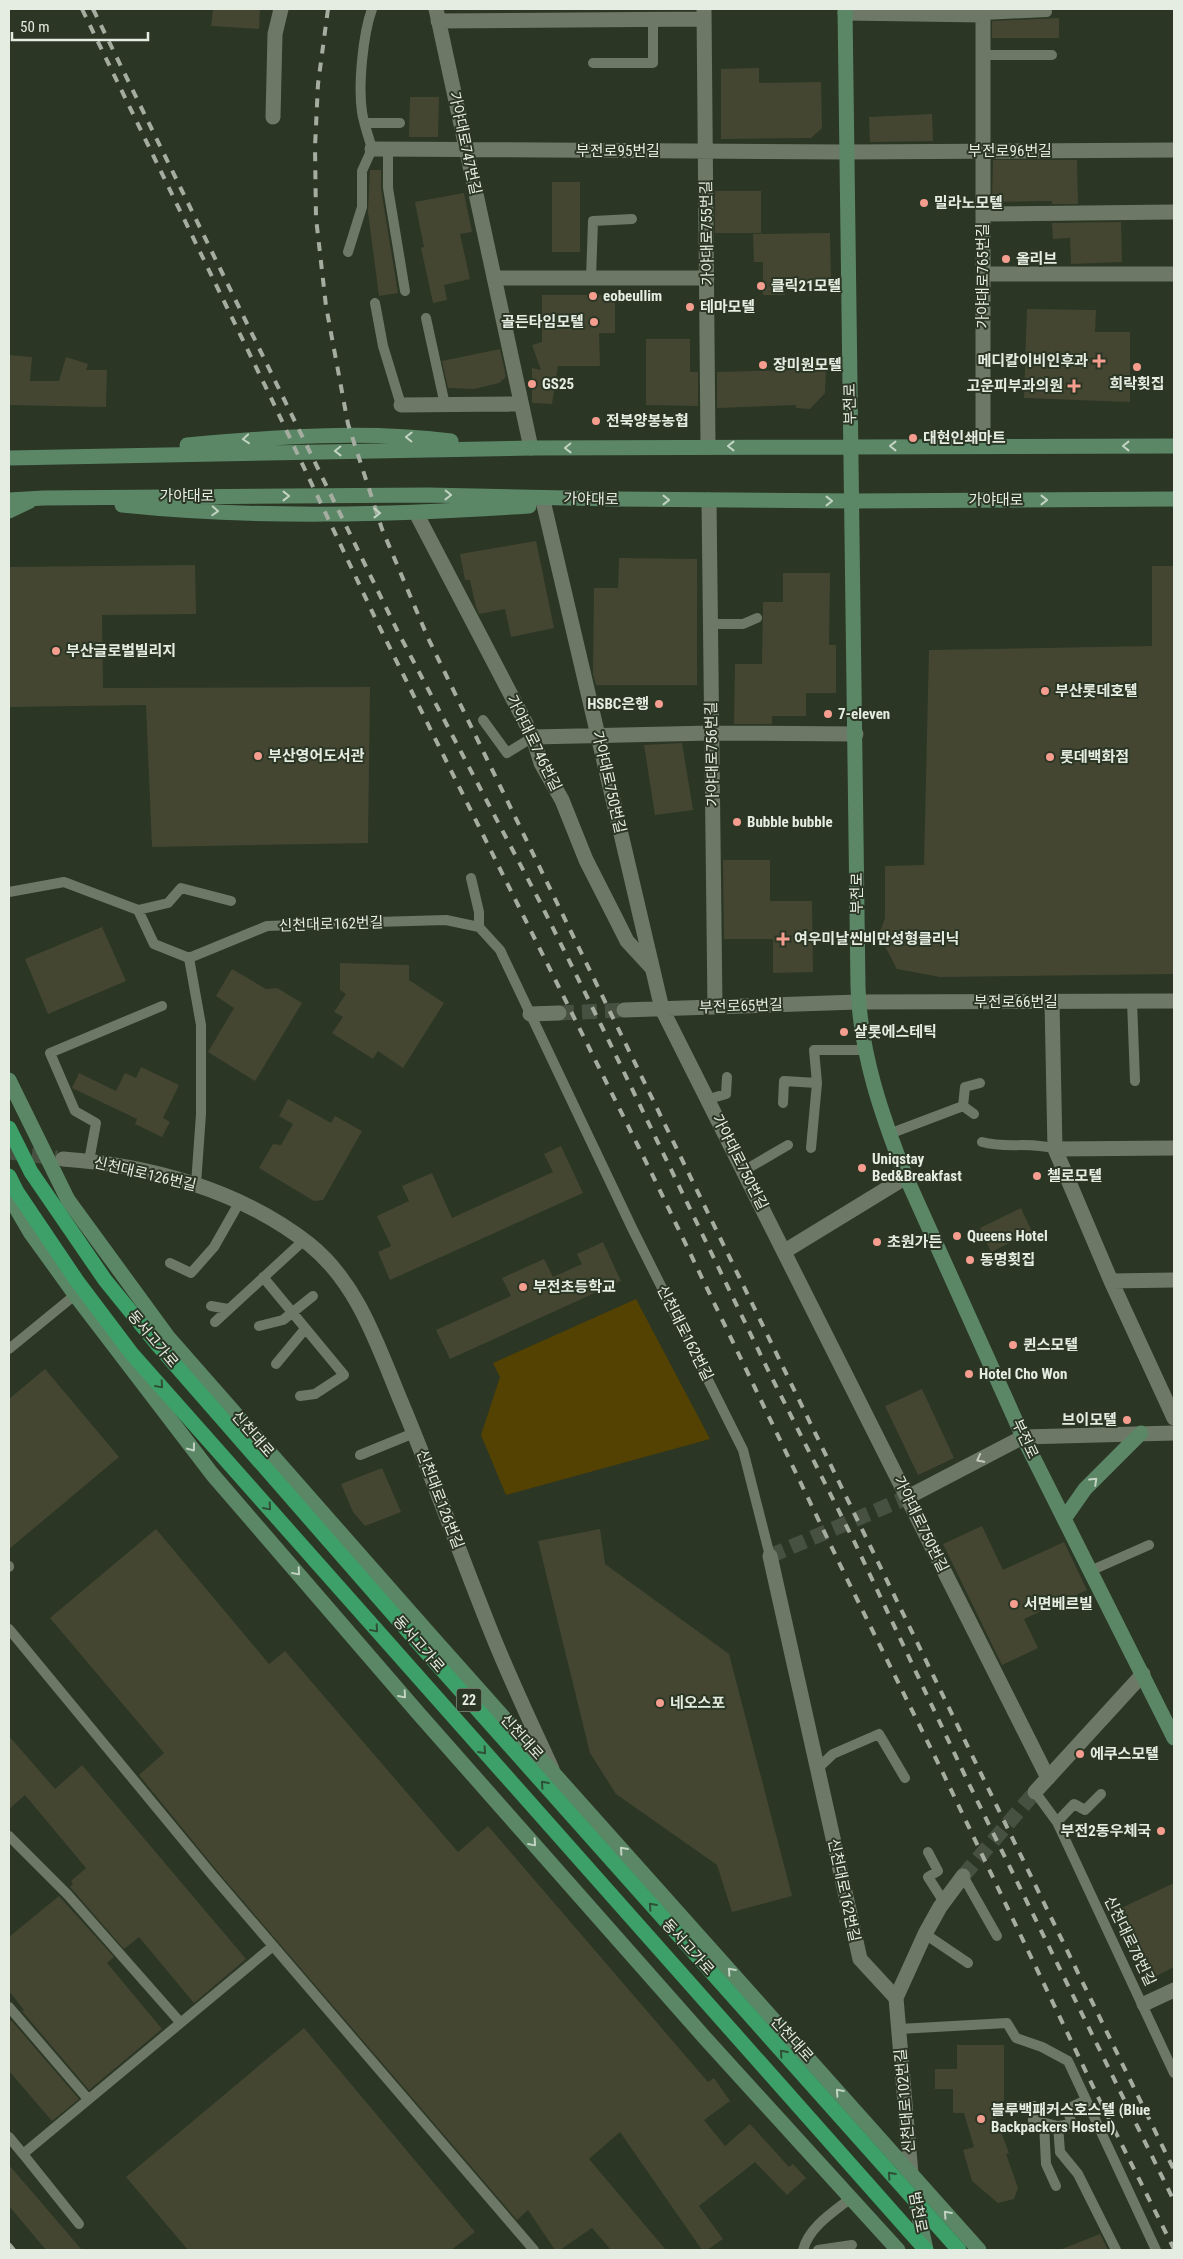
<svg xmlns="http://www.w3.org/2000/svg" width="1183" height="2259" font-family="'Roboto Condensed','Noto Sans KR',sans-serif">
  <rect width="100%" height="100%" fill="#2b3625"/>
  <path fill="#534202" d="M636,1299l74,140 -204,56 -25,-60 19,-58 -7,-14z"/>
  <path fill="#444632" d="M213,9h47l-1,20 -48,-3z
    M1059,18v20h-67v-17z
    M759,68v15l62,-1 1,46 -11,10 -90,1v-70z
    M410,97h29l-1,40h-29z
    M932,114l1,27 -63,1 -1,-25z
    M993,160h84l1,44h-26v-3l-60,1z
    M370,170h11v19l17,104 -19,3 -11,-84z
    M552,182h28v70h-28z
    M715,191h46v42h-46z
    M464,193l8,39 -12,2 10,45 -26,6 3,15 -14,3 -12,-55 3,-1 -9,-45z
    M1121,222l1,40 -51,2 -1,-26 -17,1 -1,-16z
    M830,233l1,48 -47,1 1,13h-22v-33h-9l-1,-28z
    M542,295h73v38h-16l1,33h-42l-6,38 -20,-1v-35l9,2 -9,-25 10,-3z
    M1027,309l69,1 -1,22h35v70l-106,-4z
    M646,339h44v33h8v34l-52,-1z
    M500,349l6,28 -7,6 -25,6 -26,-1 -6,-27z
    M9,355l23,2 -2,24h29l7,-24 22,7 -2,6h21l-1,37 -97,-2z
    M796,368h30l-1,25 -15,16 -14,-1v-3l-79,3v-36l79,-2z
    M536,541l18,87 -43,9 -6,-28 -26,5 -3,-7 -6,-27h-5l-5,-26z
    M619,558l78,1v126h-101l-3,-11 1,-86h24z
    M195,565l1,49 -94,1 1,73 267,-1 -2,156 -216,4 -6,-142 -137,2v-140z
    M1152,566h22v408l-234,3 -43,-8 -18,-34 6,-17v-52l39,-1 5,-215 223,-4z
    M783,573h47l-1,72h7v48h-30v23h-34v8h-38l1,-60h27l1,-62h20z
    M682,743l11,67 -38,5 -11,-70z
    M723,860h47v41h42l1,71 -40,1v-34h-49z
    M102,927l24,54 -78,33 -23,-55z
    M340,963l69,2v15l35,23 -41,65 -25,-17 -5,8 -41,-26 11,-16 -9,-5 12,-18 -6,-4z
    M232,969l34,20 11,-1 25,15 -47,78 -47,-29 26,-44 -18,-12z
    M141,1067l38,18 -16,33 7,4 -8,15 -27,-13 2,-5 -65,-31 7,-15 37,18 9,-18 11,5z
    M288,1099l43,24 4,-7 27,15 -39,69 -9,1 -55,-33 14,-24 8,1 12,-21 -14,-8z
    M561,1146l22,47 -193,87 -12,-28 13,-6 -14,-30 32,-15 -7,-15 30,-13 20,45 101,-46 -9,-18z
    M1021,1208l11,24 -41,20 -11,-24z
    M603,1242l18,39 -171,78 -14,-29 75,-34 -9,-18 42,-19 9,18 29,-13 -5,-10z
    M45,1369l74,88 -110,92v-150z
    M922,1389l32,69 -36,17 -33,-69z
    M382,1468l19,44 -36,14 -12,-14 -12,-28z
    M982,1526l21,44 61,-28 23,48 -63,29 14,29 -36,17 -59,-121z
    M156,1529l113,135 16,-13 173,201 30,-26 220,256 6,-4 16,23 -26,19 21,26 25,-22 39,43 4,-3 13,14 -19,17 -32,-33 -56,44 24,33 -16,11h-5l-82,-118 -31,27 77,91h-55l-19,-22 -32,22h-5l-27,-40 -11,10 -299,-348 -79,-97 25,-22 -114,-135z
    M600,1529l5,35 124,90 63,242 -60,16 -15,-47 -101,-71 -26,-41 -52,-212z
    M9,1736l46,53 27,-24 164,194 -52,44 -55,-66 -15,12 -54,-62 3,-3 -2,-3 15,-13 -61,-73 -16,14z
    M1174,1883v84l-26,13 -35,-68z
    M59,1896l55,61 -7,6 55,66 -73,61 -67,-79 2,-1 -15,-19v-54z
    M11,2020l68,79 -27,22 -43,-50v-48z
    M304,2028l171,204 -24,18h-263l-62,-73z
    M957,2045h47v68h-10l15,40 -3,1 12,34 -4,11 -16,4 -26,-22 -9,-31 11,-3 -10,-34h-11v-24h-18v-20h22z
    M9,2165l73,85h-36l-37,-44z
    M1100,2234l8,16h-46v-1z"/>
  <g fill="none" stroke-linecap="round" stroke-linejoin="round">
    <path stroke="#475141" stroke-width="15" stroke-dasharray="15 8" stroke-linecap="butt" d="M559,1013l65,-3
      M9,1152l48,6
      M770,1556l138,-59"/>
    <path stroke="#475141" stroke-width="15" stroke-dasharray="15 8" stroke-linecap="butt" d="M963,1876l72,-84"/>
    <path stroke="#6d7966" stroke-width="10" d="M983,15l64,-3
      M983,55h69
      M593,63h60v-44
      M365,123h35
      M388,150v38l17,103
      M348,252l14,-45v-36l10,-22c-3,-12 -8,-24 -10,-37 -4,-27 1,-78 10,-103
      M591,278l2,-57 39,-2
      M375,303l8,43 18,59
      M426,318l19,87
      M710,624h33l14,-6
      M483,720l24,33 26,-16
      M471,878l8,34v15
      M9,892l55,-10 74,28 16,34 35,14 12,67v89l-5,70
      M138,910l30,-7 13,-15 50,13
      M189,958l78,-32 109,-4 70,-2 33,7 21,23 133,280 110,220 27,106
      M1132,1001l3,80
      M709,1099l17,-5 1,-17
      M783,1103l1,-22 33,2
      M963,1106l11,8
      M889,1134l74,-28 2,-19 15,-4
      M982,1142c25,7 47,-1 73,7
      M811,1148l6,-65 -3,-33h51
      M89,1161l7,-38 -21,-12 -25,-58 112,-47
      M745,1170l43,-25
      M170,1263l21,10 23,-26 25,-44
      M263,1277l81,98 -29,19 -15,2
      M211,1306l17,3
      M215,1322l88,-81
      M259,1326l24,-6 30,-24
      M9,1349l66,-54
      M276,1364l29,-35
      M360,1455l54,-22
      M9,1567v-1
      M1090,1571l59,-26
      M9,1629l204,247 321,374
      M818,1768l15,-14 46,-20 26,44
      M1035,1792l22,30 117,251
      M1057,1822l17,-18 11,6 16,-16
      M9,1836l59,59 112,127
      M928,1852l10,19 -10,6 16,25
      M963,1876l34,60
      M925,1934l43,29
      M9,2007l79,92
      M899,2029l108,-6 9,15 26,9 26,14 88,189
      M1086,2100l-19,9 5,15 -14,2 2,26 18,22 38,76
      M1019,2106h15l-1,14 25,6
      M1044,2123l2,41 10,22
      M9,2137l14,17
      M79,2224l-56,-70 250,-208
      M803,2250c6,-23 30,-38 48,-52
      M818,2250l34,-5"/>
    <path stroke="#6d7966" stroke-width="15" d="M436,9l95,439
      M704,9l4,437
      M845,13l138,2v431
      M438,21l266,-2
      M273,117l2,-83 6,-25
      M372,149l475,3 327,-2
      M983,214l191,-2
      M983,274h191
      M494,278h213
      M401,405l120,-1
      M709,500l6,507
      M544,505l118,504 386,769
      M416,513l117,224 8,26 21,37 24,60 30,59 11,22 24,26
      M533,737l179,-4 144,1
      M1052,1002l3,147 56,132 63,137
      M624,1010l234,-8 316,-1
      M530,1014l29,-1
      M1055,1149l119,-1
      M63,1159c86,6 177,31 246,85 50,40 69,103 93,160 31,74 58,150 88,225 19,48 41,94 62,140
      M785,1251l121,-74
      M1111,1281l63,-1
      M908,1497l115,-60
      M770,1556l90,403 36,39
      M1144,2004l30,-14"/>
    <path stroke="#6d7966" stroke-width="15" d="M1023,1437l151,-4
      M1035,1792l108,-118
      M911,2174l-15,-176 29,-64 15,-27 23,-31"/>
    <path stroke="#5b8767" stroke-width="15" d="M845,9l13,978c2,66 24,129 48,190l117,260 151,301
      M187,445c87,-8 176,-15 264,-4
      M9,458l522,-10 643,-2
      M9,500l35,-2 384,-3 187,4 238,2 321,-2
      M122,505c135,14 272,10 407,1
      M9,511l21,-10
      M9,1080l59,120 100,137 264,300 547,613
      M9,1196l21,36 49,68 133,174 207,240 286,324 193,212
      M1064,1519l21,-30 56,-56
      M915,2198l11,52"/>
    <path stroke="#3ca068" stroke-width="15" d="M9,1128l22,44 74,108 52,64 271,310 531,596
      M9,1176l8,16 60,89 55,73 794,896"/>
    <path stroke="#a5ada0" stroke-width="4" stroke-dasharray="9 9" stroke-linecap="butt" d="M82,9l190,391 106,224 273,548 196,407 95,192 157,328 75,150
      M93,9l305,623 143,272 64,129 162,335 87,173 114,241 206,419
      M328,9l-10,75 -3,63 1,71 10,88 22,118 34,105 46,109 746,1532
      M9,2244l5,6"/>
  </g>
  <defs><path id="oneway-chevron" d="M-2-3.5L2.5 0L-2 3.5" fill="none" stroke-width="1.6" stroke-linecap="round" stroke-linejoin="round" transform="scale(1.25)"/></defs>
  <g stroke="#c2d3c2">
    <use href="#oneway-chevron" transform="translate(409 437) rotate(-179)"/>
    <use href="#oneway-chevron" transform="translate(246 439) rotate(175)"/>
    <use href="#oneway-chevron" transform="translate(731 446) rotate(180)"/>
    <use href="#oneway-chevron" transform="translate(893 446) rotate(-180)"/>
    <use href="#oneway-chevron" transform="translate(1126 446) rotate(180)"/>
    <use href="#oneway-chevron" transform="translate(568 448) rotate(179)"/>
    <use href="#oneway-chevron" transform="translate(338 451) rotate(179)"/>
    <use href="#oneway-chevron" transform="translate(448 495) rotate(1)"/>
    <use href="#oneway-chevron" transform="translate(286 496)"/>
    <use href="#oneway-chevron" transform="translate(666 500)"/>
    <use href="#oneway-chevron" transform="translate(1044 500)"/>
    <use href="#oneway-chevron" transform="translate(829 501)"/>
    <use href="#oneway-chevron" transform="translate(215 511) rotate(3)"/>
    <use href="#oneway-chevron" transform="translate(377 513)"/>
    <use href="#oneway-chevron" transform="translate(192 1448) rotate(53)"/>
    <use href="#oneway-chevron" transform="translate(1094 1481) rotate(-44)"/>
    <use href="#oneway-chevron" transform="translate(297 1572) rotate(49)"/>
    <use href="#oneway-chevron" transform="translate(403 1695) rotate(49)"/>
    <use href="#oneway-chevron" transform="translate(533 1843) rotate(49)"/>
    <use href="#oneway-chevron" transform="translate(623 1850) rotate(-132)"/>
    <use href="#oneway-chevron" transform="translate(731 1971) rotate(-132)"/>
    <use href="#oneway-chevron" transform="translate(839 2092) rotate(-132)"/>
    <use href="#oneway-chevron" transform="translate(947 2214) rotate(-132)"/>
  </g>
  <g stroke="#2f5036">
    <use href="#oneway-chevron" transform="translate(160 1385) rotate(49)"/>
    <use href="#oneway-chevron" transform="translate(268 1507) rotate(49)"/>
    <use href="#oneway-chevron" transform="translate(375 1629) rotate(49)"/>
    <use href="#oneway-chevron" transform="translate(483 1751) rotate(48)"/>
    <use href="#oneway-chevron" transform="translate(544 1784) rotate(-132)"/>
    <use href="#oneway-chevron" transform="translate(652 1906) rotate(-132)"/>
    <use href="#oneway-chevron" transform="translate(783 2053) rotate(-132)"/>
    <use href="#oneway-chevron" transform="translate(891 2175) rotate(-132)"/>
  </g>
  <use stroke="#c1cabc" href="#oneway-chevron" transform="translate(980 1459) rotate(152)"/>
  <g fill="#f59d8e" stroke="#2b3625" stroke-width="2">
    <circle cx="924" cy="203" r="5"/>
    <circle cx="1006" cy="259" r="5"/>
    <circle cx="761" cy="286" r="5"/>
    <circle cx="593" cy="296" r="5"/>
    <circle cx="690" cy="307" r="5"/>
    <circle cx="594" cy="322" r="5"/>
    <path d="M1096.5 353.5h5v5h5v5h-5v5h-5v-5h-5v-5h5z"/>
    <circle cx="763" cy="365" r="5"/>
    <circle cx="1137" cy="367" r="5"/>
    <circle cx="532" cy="384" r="5"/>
    <path d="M1071.5 378.5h5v5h5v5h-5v5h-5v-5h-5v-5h5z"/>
    <circle cx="596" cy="421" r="5"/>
    <circle cx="913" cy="438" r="5"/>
    <circle cx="56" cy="651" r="5"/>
    <circle cx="1045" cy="691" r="5"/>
    <circle cx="659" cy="704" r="5"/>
    <circle cx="828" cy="714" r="5"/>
    <circle cx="258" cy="756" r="5"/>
    <circle cx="1050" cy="757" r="5"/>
    <circle cx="737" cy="822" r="5"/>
    <path d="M780.5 931.5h5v5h5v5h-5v5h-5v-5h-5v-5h5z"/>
    <circle cx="844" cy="1032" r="5"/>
    <circle cx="862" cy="1168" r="5"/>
    <circle cx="1037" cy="1176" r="5"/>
    <circle cx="957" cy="1236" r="5"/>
    <circle cx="877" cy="1242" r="5"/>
    <circle cx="970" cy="1260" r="5"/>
    <circle cx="523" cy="1287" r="5"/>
    <circle cx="1013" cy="1345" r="5"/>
    <circle cx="969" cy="1374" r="5"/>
    <circle cx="1127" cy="1420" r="5"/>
    <circle cx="1014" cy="1604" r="5"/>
    <circle cx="660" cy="1703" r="5"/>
    <circle cx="1080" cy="1754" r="5"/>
    <circle cx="1161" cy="1831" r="5"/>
    <circle cx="981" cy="2119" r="5"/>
  </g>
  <g text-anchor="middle" stroke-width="4" stroke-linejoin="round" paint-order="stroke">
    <rect fill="#2b3625" stroke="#adb5a9" stroke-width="1" x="456.5" y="1688.5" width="25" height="23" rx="4"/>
    <g font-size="14" font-weight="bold" fill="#e5ece1">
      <text x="469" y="1705">22</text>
    </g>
    <g font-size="15" fill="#e5ece1" stroke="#2b3625">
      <text transform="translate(465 143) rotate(78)" y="5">가야대로747번길</text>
      <text x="618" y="156">부전로95번길</text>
      <text x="1010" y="156">부전로96번길</text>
      <text transform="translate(707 233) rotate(-91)" y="5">가야대로755번길</text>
      <text transform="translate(983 276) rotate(-90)" y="5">가야대로765번길</text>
      <text transform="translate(850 404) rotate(-91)" y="5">부전로</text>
      <text x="187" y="501">가야대로</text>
      <text transform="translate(591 499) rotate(1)" y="5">가야대로</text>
      <text x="996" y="505">가야대로</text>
      <text transform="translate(534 743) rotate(64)" y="5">가야대로746번길</text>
      <text transform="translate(712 754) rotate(-91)" y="5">가야대로756번길</text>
      <text transform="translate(609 782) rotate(77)" y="5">가야대로750번길</text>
      <text transform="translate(857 893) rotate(-90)" y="5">부전로</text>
      <text transform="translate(331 924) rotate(-2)" y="5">신천대로162번길</text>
      <text x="1016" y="1007">부전로66번길</text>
      <text transform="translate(741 1006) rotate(-2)" y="5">부전로65번길</text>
      <text transform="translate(740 1162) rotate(63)" y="5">가야대로750번길</text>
      <text transform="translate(145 1174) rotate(13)" y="5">신천대로126번길</text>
      <text transform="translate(685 1333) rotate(63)" y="5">신천대로162번길</text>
      <text transform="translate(153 1339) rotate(50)" y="5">동서고가로</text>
      <text transform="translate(253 1434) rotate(49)" y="5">신천대로</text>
      <text transform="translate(1025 1439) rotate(65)" y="5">부전로</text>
      <text transform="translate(440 1499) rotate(69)" y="5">신천대로126번길</text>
      <text transform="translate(921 1524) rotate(64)" y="5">가야대로750번길</text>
      <text transform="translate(419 1644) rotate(49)" y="5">동서고가로</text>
      <text transform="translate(522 1737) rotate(48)" y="5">신천대로</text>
      <text transform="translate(844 1890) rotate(78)" y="5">신천대로162번길</text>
      <text transform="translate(1130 1941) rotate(64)" y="5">신천대로78번길</text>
      <text transform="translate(688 1947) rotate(48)" y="5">동서고가로</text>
      <text transform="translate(792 2039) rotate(48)" y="5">신천대로</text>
      <text transform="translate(905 2101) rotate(-95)" y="5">신천대로102번길</text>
      <text transform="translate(918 2212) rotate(79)" y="5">범천로</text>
    </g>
    <g font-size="15" font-weight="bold" fill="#e5ece1" stroke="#2b3625" text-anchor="start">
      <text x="934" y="208">밀라노모텔</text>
      <text x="1016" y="264">올리브</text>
      <text x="771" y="291">클릭21모텔</text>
      <text x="603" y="301">eobeullim</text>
      <text x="700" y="312">테마모텔</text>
      <text x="584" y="327" text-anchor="end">골든타임모텔</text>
      <text x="1088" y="366" text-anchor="end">메디칼이비인후과</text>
      <text x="773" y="370">장미원모텔</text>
      <text x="542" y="389">GS25</text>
      <text x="1137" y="389" text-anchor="middle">희락횟집</text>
      <text x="1063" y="391" text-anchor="end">고운피부과의원</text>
      <text x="606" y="426">전북양봉농협</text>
      <text x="923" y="443">대현인쇄마트</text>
      <text x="66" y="656">부산글로벌빌리지</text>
      <text x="1055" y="696">부산롯데호텔</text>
      <text x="649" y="709" text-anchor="end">HSBC은행</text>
      <text x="838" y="719">7-eleven</text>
      <text x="268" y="761">부산영어도서관</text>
      <text x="1060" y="762">롯데백화점</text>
      <text x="747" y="827">Bubble bubble</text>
      <text x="794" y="944">여우미날씬비만성형클리닉</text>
      <text x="854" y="1037">샬롯에스테틱</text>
      <text x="872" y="1164">Uniqstay<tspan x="872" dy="17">Bed&amp;Breakfast</tspan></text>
      <text x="1047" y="1181">첼로모텔</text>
      <text x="967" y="1241">Queens Hotel</text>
      <text x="887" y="1247">초원가든</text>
      <text x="980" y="1265">동명횟집</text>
      <text x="533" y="1292">부전초등학교</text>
      <text x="1023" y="1350">퀸스모텔</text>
      <text x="979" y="1379">Hotel Cho Won</text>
      <text x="1117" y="1425" text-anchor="end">브이모텔</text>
      <text x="1024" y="1609">서면베르빌</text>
      <text x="670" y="1708">네오스포</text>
      <text x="1090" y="1759">에쿠스모텔</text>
      <text x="1151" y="1836" text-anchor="end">부전2동우체국</text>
      <text x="991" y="2115">블루백패커스호스텔 (Blue<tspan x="991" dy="17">Backpackers Hostel)</tspan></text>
    </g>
  </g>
  <rect width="1183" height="2259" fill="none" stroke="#e5ece1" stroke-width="20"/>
  <path d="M12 32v8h136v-8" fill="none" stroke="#e5ece1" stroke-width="2.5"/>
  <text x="20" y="32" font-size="15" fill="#e5ece1" stroke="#2b3625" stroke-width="4" paint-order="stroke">50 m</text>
</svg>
